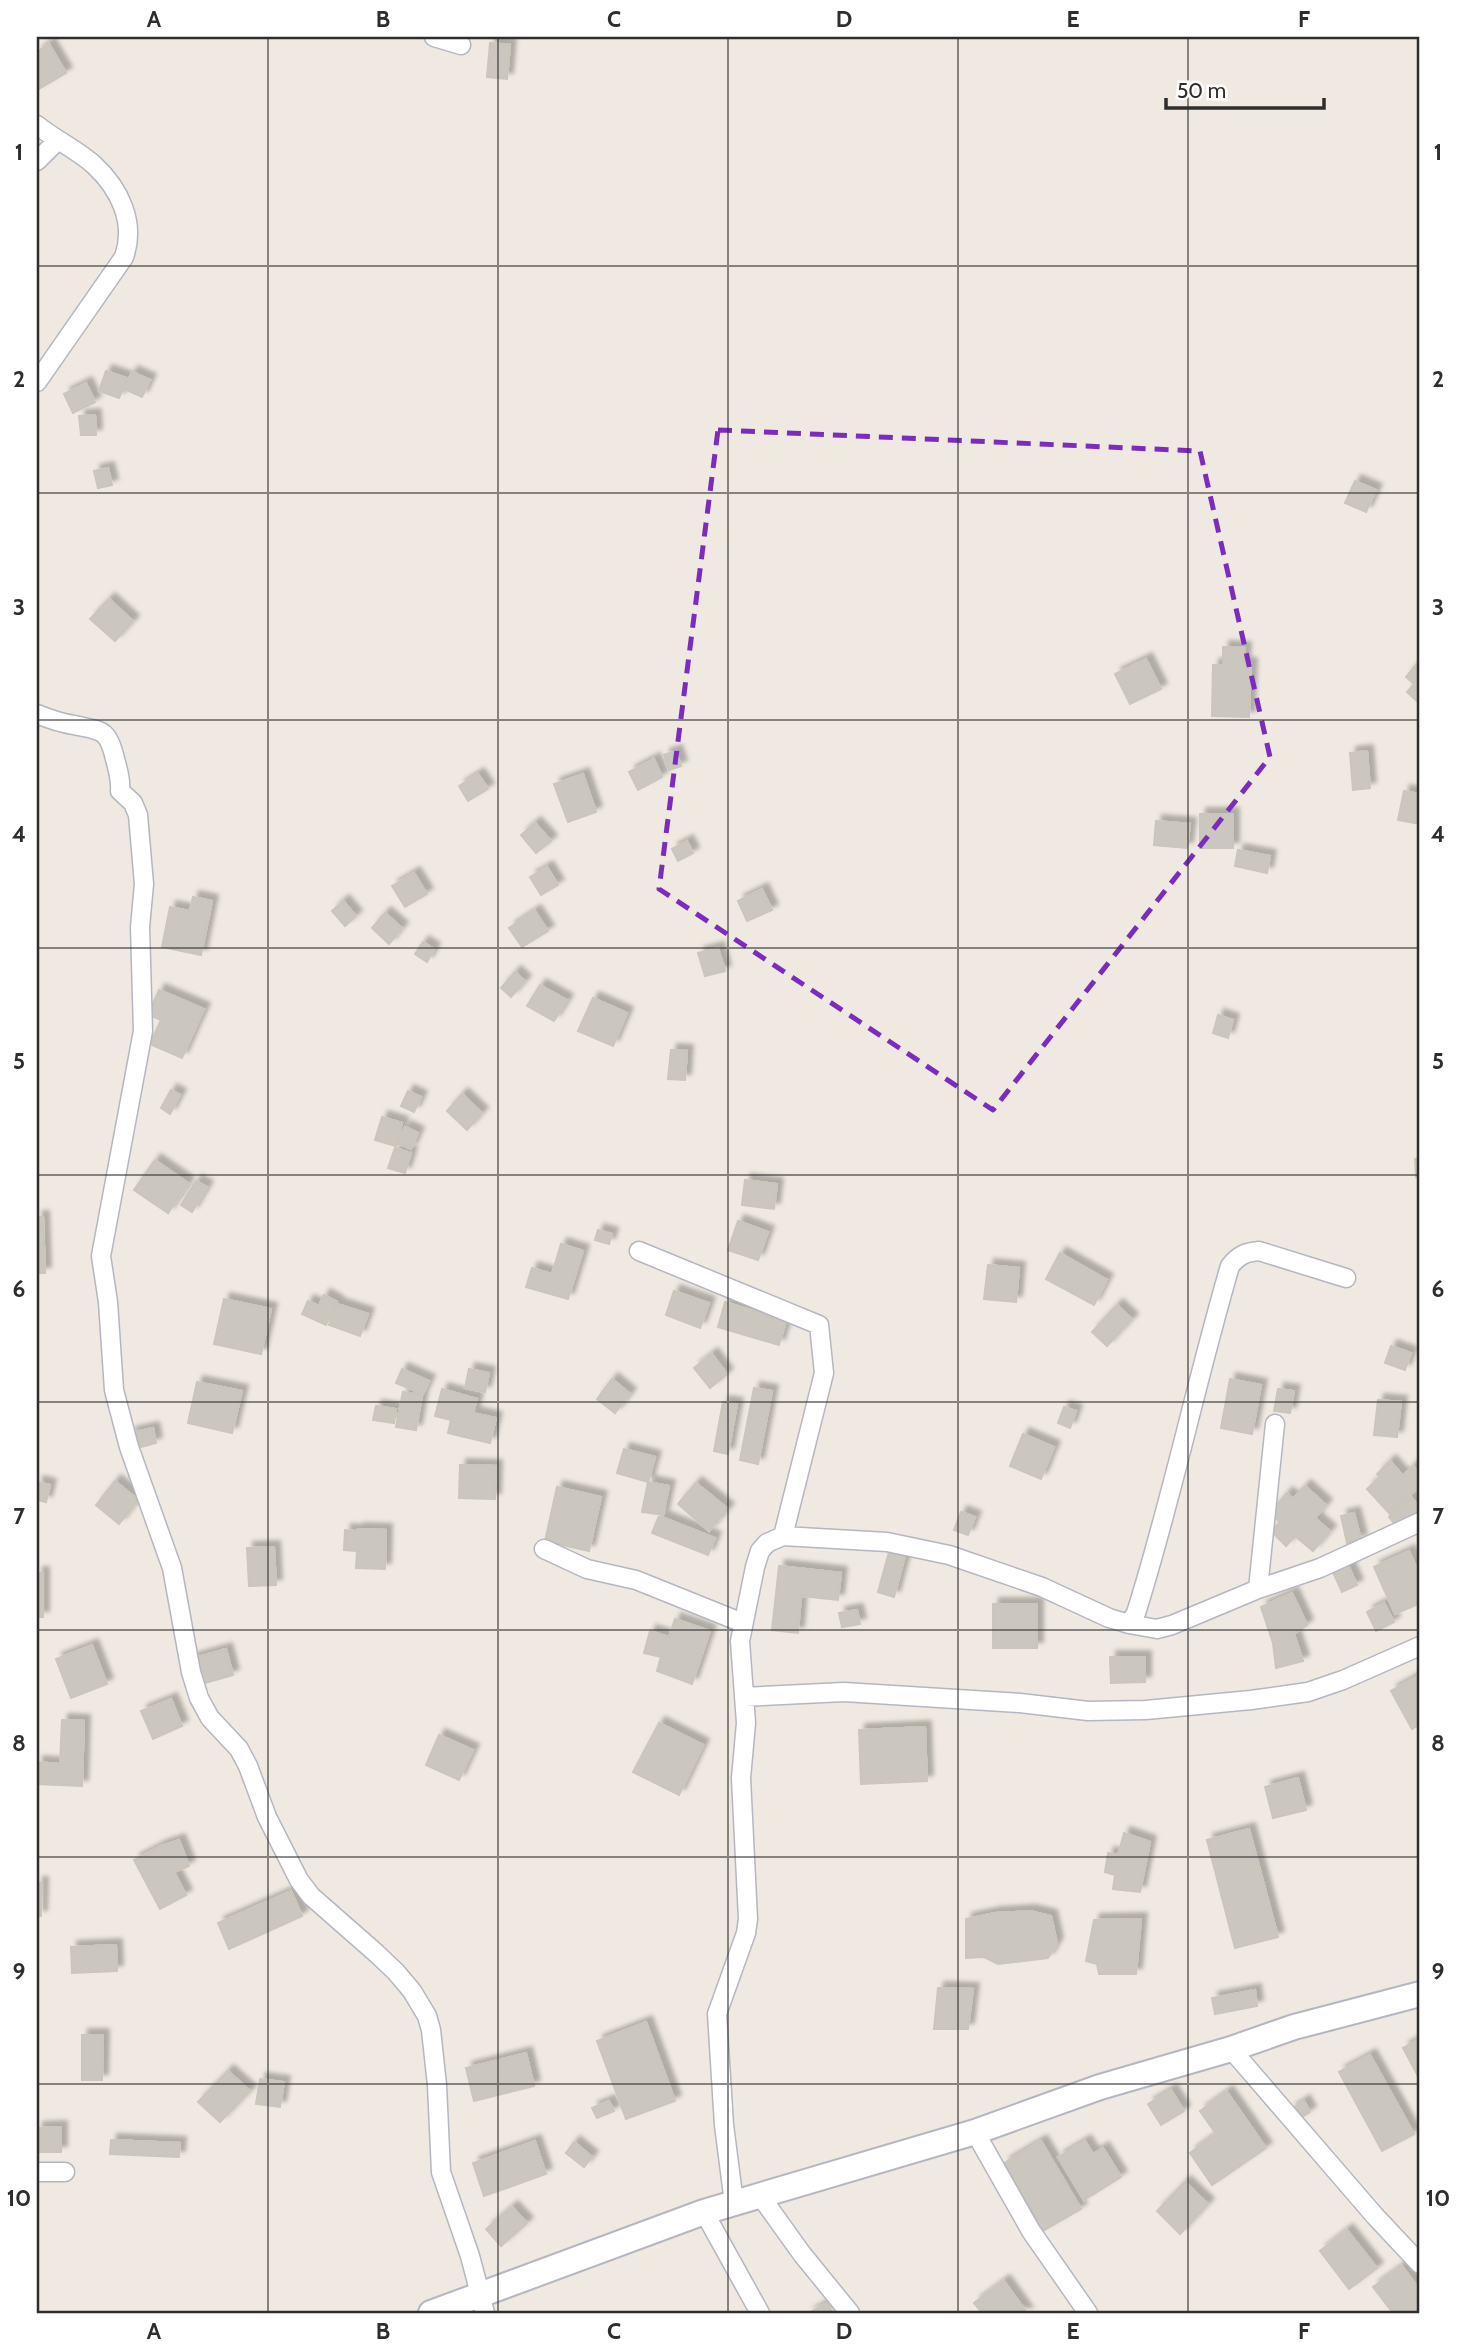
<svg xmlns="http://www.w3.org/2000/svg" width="1457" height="2350" font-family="Cabin,sans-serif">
  <defs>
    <filter id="shadow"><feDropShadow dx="6" dy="-6" stdDeviation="2" flood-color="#0004"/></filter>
  </defs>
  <rect width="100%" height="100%" fill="#efe9e1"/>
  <path fill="#cbc7bf" stroke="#cbc5ba" stroke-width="2" filter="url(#shadow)" d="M490,43l20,2 -3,34 -20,-2z
    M49,44l17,29 -29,17v-38z
    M106,371l21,7 -8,20 -20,-7z
    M132,372l18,8 -8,17 -18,-8z
    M86,383l9,19 -22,11 -9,-19z
    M95,415l1,20h-15l-2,-19z
    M108,468l4,17 -14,3 -4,-17z
    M1355,481l21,9 -10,22 -21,-9z
    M109,599l24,22 -18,20 -25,-22z
    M1223,647l22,1 -1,16h7l-2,53 -37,-1 1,-51h10z
    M1146,659l15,30 -31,15 -15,-30z
    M1420,660v44l-13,-12 7,-8 -8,-7z
    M676,751l5,15 -12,4 -5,-15z
    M1367,751l3,37 -17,2 -3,-37z
    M654,759l8,18 -24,13 -9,-18z
    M478,774l10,15 -20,12 -9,-15z
    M583,774l13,38 -28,10 -14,-38z
    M1404,791l16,3v30l-22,-4z
    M1200,814h33v34h-33z
    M1156,821l34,3 -3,24 -33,-3z
    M535,823l16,18 -15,12 -15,-18z
    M687,841l6,12 -15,8 -6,-12z
    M1238,850l32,6 -3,17 -32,-7z
    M547,867l11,18 -17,10 -11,-18z
    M414,873l13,21 -22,13 -13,-21z
    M762,889l10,21 -25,11 -9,-20z
    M193,897l19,4 -11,54 -39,-8 8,-40 20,4z
    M343,901l13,15 -11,10 -13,-15z
    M535,911l13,20 -26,16 -13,-19z
    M385,913l17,15 -13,16 -17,-16z
    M423,942l11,7 -7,13 -12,-8z
    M718,948l7,23 -20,5 -7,-23z
    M515,972l10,9 -14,16 -10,-9z
    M540,985l27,15 -13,21 -27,-15z
    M159,990l45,19 -22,49 -32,-14 11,-24 -13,-6z
    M593,998l34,15 -14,33 -35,-15z
    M1218,1015l15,5 -5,18 -15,-5z
    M671,1050l16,1 -2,29 -17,-1z
    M171,1090l9,5 -10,19 -9,-6z
    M408,1091l13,6 -7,15 -13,-6z
    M462,1094l20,19 -15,17 -20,-19z
    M382,1117l20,6 -6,23 -21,-6z
    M405,1127l13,6 -7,16 -14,-6z
    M395,1148l16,5 -6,20 -17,-5z
    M1420,1158v18l-4,1 -1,-18z
    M155,1160l33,23 -20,30 -34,-23z
    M745,1180l32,4 -3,25 -32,-4z
    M196,1181l11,6 -15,25 -11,-7z
    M37,1217h6l2,56h-8z
    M738,1221l30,11 -10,28 -30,-10z
    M598,1230l14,4 -3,10 -14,-4z
    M561,1244l22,7 -15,48 -42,-12 6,-19 20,6z
    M1060,1253l47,27 -13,25 -48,-26z
    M988,1265l31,3 -3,34 -32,-3z
    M674,1291l35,12 -9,25 -34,-13z
    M324,1295l13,7 -11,23 -24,-11 6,-13 11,5z
    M224,1299l47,10 -10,45 -47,-10z
    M725,1302l61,19 -7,24 -61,-18z
    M337,1304l31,10 -8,22 -31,-11z
    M1117,1305l15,14 -25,27 -15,-14z
    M1391,1346l20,7 -6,17 -20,-7z
    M712,1354l15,20 -17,14 -16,-20z
    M402,1369l27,12 -6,13 -27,-11z
    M469,1369l20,4 -4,19 -20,-4z
    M612,1379l18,15 -15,19 -18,-14z
    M1230,1379l31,6 -9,49 -31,-6z
    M197,1382l45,9 -10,42 -44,-10z
    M754,1388l18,3 -14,73 -18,-4z
    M442,1389l35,10 -4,14 23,5 -6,25 -42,-10 3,-13 -16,-4z
    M1278,1389l16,2 -4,22 -16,-2z
    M403,1392l19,3 -6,35 -20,-3z
    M1378,1400l23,2 -4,35 -23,-2z
    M723,1402l14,2 -9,50 -14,-3z
    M376,1406l20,3 -2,14 -21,-3z
    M1064,1407l12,4 -6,17 -12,-5z
    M153,1428l3,15 -23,6 -3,-16z
    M1023,1434l31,13 -13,32 -31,-13z
    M624,1449l31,8 -7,25 -31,-9z
    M1390,1461l13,15 10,-10 7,8v12l-30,28 -23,-25 13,-12 -3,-3z
    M460,1465l36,1 -1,33 -36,-1z
    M115,1481l23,19 -19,24 -23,-19z
    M37,1482l13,3 -4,17 -9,-2z
    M648,1482l21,4 -6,29 -21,-3z
    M696,1483l32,26 -19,22 -31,-27z
    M1305,1486l21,19 -11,13 15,13 -17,20 -18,-15 -9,10 -15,-15 9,-9 -10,-9 17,-20 6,6z
    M557,1487l44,10 -12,54 -44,-10z
    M1411,1497l9,11v5l-20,17 -11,-13z
    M961,1512l14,5 -7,18 -14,-5z
    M1354,1513l7,27 -14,3 -6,-27z
    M659,1516l56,22 -7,17 -56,-22z
    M358,1529l28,1 -1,39 -29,-1 1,-17 -13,-1 1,-20 12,1z
    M274,1547l2,38 -27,1 -2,-38z
    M1409,1551l11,25v27l-25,11 -21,-47z
    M889,1552l16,4 -11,41 -16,-5z
    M1347,1563l10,22 -15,7 -10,-22z
    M779,1566l62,7 -3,27 -37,-4 -3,37 -26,-3z
    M37,1573h6v44h-6z
    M1292,1593l15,32 -13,9 -21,9 -12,-36z
    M1384,1603l10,19 -18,9 -9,-19z
    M993,1604h44v44h-44z
    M857,1610l3,14 -18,3 -3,-14z
    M675,1619l35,12 -18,53 -35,-13 4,-14 -17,-4 6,-22 19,6z
    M1294,1634l9,27 -27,7 -3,-25z
    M92,1645l15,39 -36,14 -15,-39z
    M226,1649l7,26 -35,10 -7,-26z
    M1110,1657h35v25l-34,1z
    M1420,1675v49l-8,5 -21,-38z
    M171,1699l11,27 -29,13 -12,-28z
    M62,1720l22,1 -2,65 -45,-2v-22l23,2z
    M659,1723l44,22 -24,50 -46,-23z
    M925,1727l2,54 -66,3 -2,-54z
    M439,1735l34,15 -14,30 -33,-15z
    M1298,1778l8,32 -33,8 -8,-31z
    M1249,1829l29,108 -43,11 -28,-108z
    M1124,1833l26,9 -10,50 -27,-3 2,-14 -10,-3 3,-19 10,2z
    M179,1840l10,26 -15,6 12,23 -26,14 -26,-49 27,-14z
    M37,1883h5l-1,33h-4z
    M291,1891l11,25 -73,33 -11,-26z
    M1030,1911l21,5 6,27 -9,15 -50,6 -14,-7 -18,1v-39l29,-6z
    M1141,1919l-5,55h-37l-2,-10 -11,-3 8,-41z
    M116,1945l1,26 -45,2 -1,-26z
    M938,1988l35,1 -5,40h-34z
    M1255,1990l2,16 -42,8 -3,-16z
    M646,2022l29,79 -49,18 -29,-78z
    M82,2035h21l-1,45h-20z
    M1420,2039v41l-17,-32z
    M526,2053l8,33 -60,15 -8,-33z
    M1370,2055l44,79 -32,17 -43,-79z
    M228,2071l22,20 -30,31 -22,-20z
    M260,2079l24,3 -4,25 -24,-3z
    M1171,2090l13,21 -23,14 -13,-21z
    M1227,2092l39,56 -54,37 -22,-32 26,-19 -16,-23z
    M609,2101l5,10 -17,7 -5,-10z
    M1304,2101l6,11 -13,8 -7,-10z
    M61,2127v25h-24v-24z
    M111,2140l69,3 -1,14 -69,-3z
    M535,2141l11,33 -62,22 -11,-33z
    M1041,2141l40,68 -38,22 -39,-68z
    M1085,2141l8,13 10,-6 18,29 -37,23 -26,-43z
    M574,2142l18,15 -8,10 -18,-14z
    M1185,2182l23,22 -28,30 -23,-23z
    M512,2207l15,16 -26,23 -15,-17z
    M1347,2230l30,38 -28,21 -29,-38z
    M1402,2266l18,24v19l-5,4h-22l-20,-26z
    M1004,2281l23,32h-45l-8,-10z
    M827,2303l6,10h-24z"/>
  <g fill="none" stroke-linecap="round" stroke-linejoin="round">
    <g stroke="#b4b7c1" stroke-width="21">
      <path id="street" d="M434,37l27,8
        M37,125c17,14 42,26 57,40 26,24 42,58 30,92l-87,125
        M37,161l20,-20
        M37,714c12,5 24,9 37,11 27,6 34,3 41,34 3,11 6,21 5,32l13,12 5,12 6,69 -4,43 3,104 -42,225 7,46 6,88 15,57 43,121 19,104 8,26 11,20 29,31 9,17 19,51 32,63 12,16 65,57 20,19 16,19 15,25 4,14 6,55 4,87 29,84 15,57
        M639,1251l180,74 5,48 -41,163
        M544,1549l43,20 49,11 107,43
        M1258,1589l17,-165
        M1129,1624l28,5 15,-4 86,-36 62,-21 100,-46
        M744,1697l100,-5 176,11 68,8 58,-1 105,-10 57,-8 35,-12 77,-34
        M1231,2049l144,167 45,48
        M975,2132l56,99 57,82
        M37,2172h28
        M759,2194l43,60 48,59
        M734,2203l-10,-78 -7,-111 29,-81 2,-14 -7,-141 5,-55 -6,-82 15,-74 5,-16 7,-8 16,-7 104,6 62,13 93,32 67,31 20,6 7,-11c36,-114 60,-231 94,-347 8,-10 15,-14 29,-15l87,27
        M704,2212l56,101"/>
    </g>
    <g stroke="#b4b7c1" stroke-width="28">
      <path id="secondary" d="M431,2313l273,-101 271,-80 125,-45 131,-38 63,-22 126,-33"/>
    </g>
    <use href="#street" stroke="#fff" stroke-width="18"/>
    <use href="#secondary" stroke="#fff" stroke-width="24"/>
  </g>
  <path fill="none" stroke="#7b2cbf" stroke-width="5" stroke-dasharray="14 9" stroke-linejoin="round" d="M718,430l482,21 70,306 -277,353 -334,-221z"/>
  <path fill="none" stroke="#2e2e2e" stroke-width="2" stroke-opacity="0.55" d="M268,37v2276M498,37v2276M728,37v2276M958,37v2276M1188,37v2276M37,266h1383M37,493h1383M37,720h1383M37,948h1383M37,1175h1383M37,1402h1383M37,1630h1383M37,1857h1383M37,2084h1383"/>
  <rect width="1457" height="2350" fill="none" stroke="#ffffff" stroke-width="77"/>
  <path d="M1166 98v10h158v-10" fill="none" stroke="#2e2e2e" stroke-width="3.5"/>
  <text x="1177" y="98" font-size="21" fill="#2e2e2e" stroke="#ffffff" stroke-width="5" paint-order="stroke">50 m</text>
  <rect x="38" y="38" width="1380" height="2274" fill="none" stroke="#2e2e2e" stroke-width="2.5"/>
  <g font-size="23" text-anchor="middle" font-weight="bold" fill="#2e2e2e">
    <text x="154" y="27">A</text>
    <text x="383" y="27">B</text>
    <text x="614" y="27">C</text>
    <text x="844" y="27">D</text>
    <text x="1073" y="27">E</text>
    <text x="1304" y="27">F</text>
    <text x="19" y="160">1</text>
    <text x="1438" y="160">1</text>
    <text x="19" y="387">2</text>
    <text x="1438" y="387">2</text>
    <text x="19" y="615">3</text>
    <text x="1438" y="615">3</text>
    <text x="19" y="842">4</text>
    <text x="1438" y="842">4</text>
    <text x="19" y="1069">5</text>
    <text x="1438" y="1069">5</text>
    <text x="19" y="1297">6</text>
    <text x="1438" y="1297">6</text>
    <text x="19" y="1524">7</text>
    <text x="1438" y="1524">7</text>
    <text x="19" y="1751">8</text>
    <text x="1438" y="1751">8</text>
    <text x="19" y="1979">9</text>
    <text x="1438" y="1979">9</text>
    <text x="19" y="2206">10</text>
    <text x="1438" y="2206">10</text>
    <text x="154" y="2339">A</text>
    <text x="383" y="2339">B</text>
    <text x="614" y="2339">C</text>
    <text x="844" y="2339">D</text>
    <text x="1073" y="2339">E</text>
    <text x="1304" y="2339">F</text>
  </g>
</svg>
